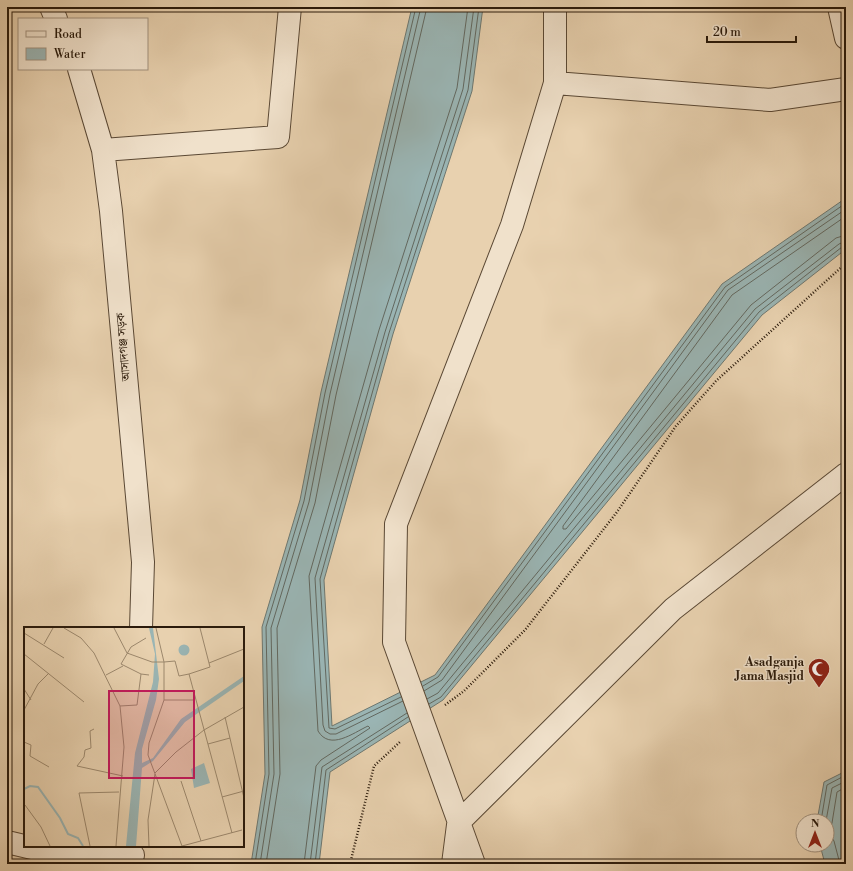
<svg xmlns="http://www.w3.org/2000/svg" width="853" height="871" font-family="'Libre Bodoni','Noto Serif Bengali',serif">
  <rect width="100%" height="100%" fill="#e8d1af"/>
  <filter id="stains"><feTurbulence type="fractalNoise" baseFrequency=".005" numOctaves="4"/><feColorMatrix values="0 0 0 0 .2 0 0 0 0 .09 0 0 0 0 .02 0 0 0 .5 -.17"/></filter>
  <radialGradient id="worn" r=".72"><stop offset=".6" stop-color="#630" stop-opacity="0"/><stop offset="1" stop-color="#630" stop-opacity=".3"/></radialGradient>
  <path fill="#9ab5b4" stroke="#6d7770" d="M412,7h71l-11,84 -79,243 -69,246 8,146 103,-51 287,-391 124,-86v51l-84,66 -319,385 -113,72 -11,92h-68l14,-90 -3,-147 38,-127 21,-108z
    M846,771v93h-21l-5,-19h7v-24h-10l7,-39z"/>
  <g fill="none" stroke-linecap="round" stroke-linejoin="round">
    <path stroke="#626860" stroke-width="1" d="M846,216l-114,79 -169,231v3h3l185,-224 85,-67 10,-3
      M423,686l15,-9 287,-390 121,-84
      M424,691l18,-11 286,-390 118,-81
      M401,697l-66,32 -6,-1 -9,-149 69,-246 79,-243 11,-83
      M427,699l11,-6 317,-384 84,-65 7,-3
      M403,701l-67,33h-6l-5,-3 -2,-6 -8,-147 70,-246 78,-243 11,-82
      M429,704l12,-7 318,-385 83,-65h4
      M821,821l6,-36 19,-10
      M826,821l6,-33 14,-7
      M255,864l14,-90 -3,-147 38,-126 21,-108 91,-386
      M260,864l14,-90 -3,-146 38,-126 21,-108 91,-387
      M266,864l14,-90 -3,-146 38,-125 21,-108 91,-388
      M304,864l12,-98 5,-6 49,-32 -2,-2c-15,7 -38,25 -50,5l-9,-155 70,-246 78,-242 11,-81
      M310,864l12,-97 85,-54
      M315,864l11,-94 82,-53
      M840,864l-6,-23 -6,-9 4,-9 5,-31 9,-5"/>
    <g stroke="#5a4834" stroke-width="24">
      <path id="street" d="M51,7l5,12
        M839,7l7,31
        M79,69l24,81 8,61 32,351 -2,66
        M555,83l215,17 76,-11
        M103,150l175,-13 12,-130
        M459,822l214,-213 173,-135
        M7,842l38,9 88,4
        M453,864l5,-39
        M474,864l-80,-222 2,-118 116,-299 43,-142v-76"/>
    </g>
    <path stroke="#2a1a0b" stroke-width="2.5" stroke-dasharray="1 2" stroke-linecap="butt" d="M445,705l19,-14 61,-61 92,-118 59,-86 40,-45 130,-118
      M350,864l24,-98 27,-25"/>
    <use href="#street" stroke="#f0e1cb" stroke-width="22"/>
  </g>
  <defs>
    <g id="mosque-pin" transform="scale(1.15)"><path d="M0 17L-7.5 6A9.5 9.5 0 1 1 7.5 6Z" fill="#8f2418" stroke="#f0e1cb"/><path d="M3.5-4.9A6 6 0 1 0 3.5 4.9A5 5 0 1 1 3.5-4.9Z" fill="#fff"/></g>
  </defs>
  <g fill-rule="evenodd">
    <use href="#mosque-pin" x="819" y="669"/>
  </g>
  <g text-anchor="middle" stroke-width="3" stroke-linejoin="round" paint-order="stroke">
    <g font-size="12" fill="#2a1a0b" stroke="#f0e1cb">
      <text transform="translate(123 347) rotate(-95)" y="4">আসাদগঞ্জ সড়ক</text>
    </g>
    <g font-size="12" font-weight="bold" fill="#2a1a0b" stroke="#f0e1cb" text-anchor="end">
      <text x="804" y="666">Asadganja<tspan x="804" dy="14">Jama Masjid</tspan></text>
    </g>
  </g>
  <g transform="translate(24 627)">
    <rect width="220" height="220" fill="#e8d1af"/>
    <path d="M125,1h4l6,51 -3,21 -14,49v14l11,-5 28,-39 63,-43v5l-59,41 -32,39 -11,7 -6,78h-10l9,-93 18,-71 2,-28zM154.5 23a5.5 5.5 0 1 1 11 0a5.5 5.5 0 1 1-11 0ZM180,136l6,20 -16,5 -3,-19z" fill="#9ab5b4"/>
    <path fill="none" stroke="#9ab5b4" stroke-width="2" d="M0,162l6,-3 8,1 22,31 8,16 10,4 5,8"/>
    <path fill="none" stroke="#9c886d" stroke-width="1" d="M40,1l17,10 13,15 26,53 4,41 -8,99M90,1l13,25 25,9h12l-8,-34M176,1l10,39 -21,7 43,159M0,6l40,25M122,11l-15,9 -10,17 20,10 8,1M20,17l9,-16M0,27l60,48M185,36l35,-14M82,48l17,-9M0,62l7,11M140,73h30M96,79l17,-1 4,-31M0,83l14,-26 11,-11M201,90l19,81M70,102l-4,2 1,17 -6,2 -1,7 -7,9 46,10M0,115l7,3 -1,11 19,11M184,117l22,-6M131,146l21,-21 28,-22 40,-23M157,154l20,60M198,170l22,-6M1,178l16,22 9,19M66,219l-11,-53 40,-1M125,219l-1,-26 7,-46M158,219l-34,-91 1,-12 15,-43v-38l11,-1 4,15 10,-2M158,219l60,-16"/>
    <path fill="#c2185b" fill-opacity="0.15" stroke="#c2185b" stroke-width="2" d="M85,64h85v87h-85z"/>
    <rect width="220" height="220" fill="none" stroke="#2a1a0b" stroke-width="2"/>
  </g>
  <rect width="853" height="871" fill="none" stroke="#e8d1af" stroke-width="24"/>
  <rect x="8" y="8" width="837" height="855" fill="none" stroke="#2a1a0b" stroke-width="2"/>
  <rect x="12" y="12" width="829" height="847" fill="none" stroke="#2a1a0b"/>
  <rect x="18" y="18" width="130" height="52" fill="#f0e1cb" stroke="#a1917e"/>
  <rect x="26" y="31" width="20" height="6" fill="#f0e1cb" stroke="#a1917e"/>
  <text x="54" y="38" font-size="12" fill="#2a1a0b">Road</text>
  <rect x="26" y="48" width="20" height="12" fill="#9ab5b4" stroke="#a1917e"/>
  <text x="54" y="58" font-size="12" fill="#2a1a0b">Water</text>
  <g transform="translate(815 833)"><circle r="19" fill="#f0e1cb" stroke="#a1917e"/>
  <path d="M0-3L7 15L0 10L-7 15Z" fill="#8f2418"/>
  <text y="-6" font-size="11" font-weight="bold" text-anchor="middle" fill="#2a1a0b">N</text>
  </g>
  <path d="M707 36v6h89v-6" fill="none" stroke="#2a1a0b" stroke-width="2"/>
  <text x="713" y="36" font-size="12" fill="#2a1a0b" stroke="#f0e1cb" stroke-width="3" paint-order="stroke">20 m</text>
  <rect width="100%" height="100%" filter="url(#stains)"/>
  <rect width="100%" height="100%" fill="url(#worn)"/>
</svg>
